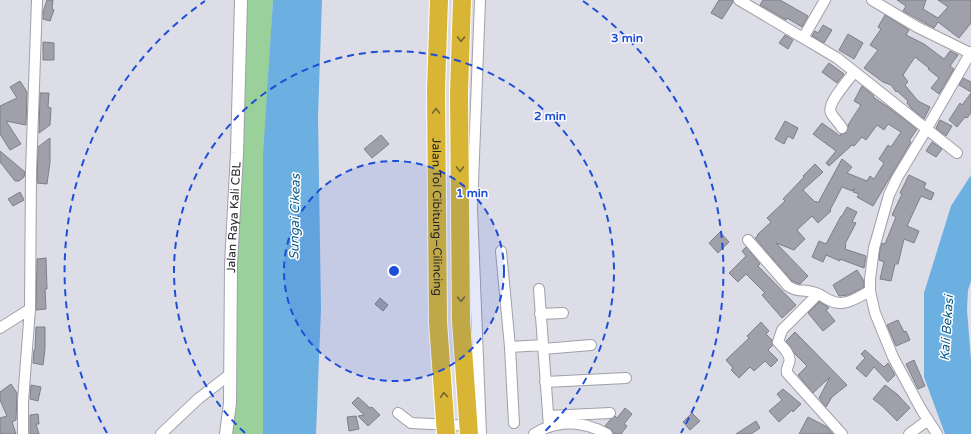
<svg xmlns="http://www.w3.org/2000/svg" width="971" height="434" font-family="'Varela Round',sans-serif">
  <rect width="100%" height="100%" fill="#dddde8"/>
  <path fill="#9ad19b" d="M245,0h28c-9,145 -10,289 -10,434h-38z"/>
  <path fill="#6cafe1" d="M273,0h49l-4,117 3,192 -5,125h-53v-278z
    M971,175v106l-3,9 -1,20 4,50v74h-26l-21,-57v-84l27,-87z"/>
  <path fill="#9fa0a9" stroke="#7e7e88" d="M47,0h6l-1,9 2,1 -4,11 -7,-2v-7z
    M719,0h14v2l-11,17 -11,-6z
    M763,0h17l28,16 -6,11 -15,-9 -1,2 -26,-15z
    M897,0h29l-3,9 15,9 10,-11 -10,-7h33v23l-12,15 -21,-16 -4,6 -31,-17 3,-5z
    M885,15l24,15 -3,5 18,9 20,15 6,-8 8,4 -8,11 4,3 -15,25 -8,-6 8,-10 -11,-9 1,-1 -14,-11 -12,18 5,7 -3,3 13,16 12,6 -6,12 -13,-11 -4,-5 1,-2 -11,-10 -1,1 -5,-7 -8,-3 -19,-14 14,-18 -8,-5 11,-16 -3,-2z
    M823,25l9,5 -8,13 -12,-7 3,-5 3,2z
    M848,34l15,9 -9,16 -15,-9z
    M785,35l8,5 -5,9 -9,-6z
    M43,42l11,1v17h-11z
    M829,63l15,11 -7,9 -15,-11z
    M963,78l8,4v10l-12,-7z
    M20,81l7,11 -1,33 -20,-4 15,23 -11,6 -10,-16v-28l17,-8 -7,-11z
    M862,86l12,10 -1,1 15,10 29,22 -8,12 2,1 -38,64 -16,-9 2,-3 -6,-2 2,-4 -3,3 -10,-4 -12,23 1,1 -13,12 -6,-7 -15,14 8,9 -11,11 -18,-7 32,33 -8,8 -3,-1 -5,-2 -37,-43 3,-2 -1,-1 14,-13 -4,-4 18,-17 -2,-2 21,-22 -1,-1 12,-12 8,8 -20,18 12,12 1,-1 2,2 24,-44 10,8 -5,6 20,8 3,-5 4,3 10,-16 -5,-4 9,-14 3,2 10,-15 -13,-8 -4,6 -7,-5 -11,15 -4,-3 -8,9 -2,-1 -23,21 -3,-3 10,-12 -23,-17 9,-11 18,13 1,-2 5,-1 2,-5v-3l13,-20 -7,-4z
    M40,93h9l-1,14 3,1 -1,17 -11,8z
    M971,93v20l-4,5 -2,-1 -8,10 -8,-7 11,-17 2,2z
    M940,120l12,6 -6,10 -10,-8z
    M785,121l13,7 -5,11 -5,-3 -4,8 -9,-5z
    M381,135l8,9 -17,14 -8,-9z
    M50,138v24l-3,22 -10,-1 1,-36z
    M932,142l10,7 -6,8 -10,-6z
    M0,151l25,21 -1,5 -5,4h-4l-15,-19z
    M909,175l17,8 -2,5 10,5 -3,7 -10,-4 -14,30 12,5 -5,12 -10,-4 -6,25h-3l-4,17 -11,-2 4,-17 -5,-2 1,-11 2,-6 3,1 11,-27 -4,-2 10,-21 -2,-1z
    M20,192l4,8 -11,6 -5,-7z
    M847,207l10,5 -5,10 4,1 -11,21 1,1 -1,4 21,7 -2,12 -24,-9v2l-14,-6 -3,7 -11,-5 7,-16 7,3 15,-28h1z
    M720,232l9,10 -11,11 -9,-10z
    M746,247l14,17 -2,2 38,39 -14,13 -20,-23 3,-2 -19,-19 -8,8 -9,-9 17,-17 -4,-5z
    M46,258l1,31h-2l1,20 -10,1 1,-51z
    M857,270l7,11v6l-16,8 -9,1 -6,-11z
    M380,298l8,7 -5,6 -8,-7z
    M819,302l8,4 2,2 -3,2 9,11 -12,10 -15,-18z
    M898,320l6,12 2,-1 4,9 -14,6 -9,-21z
    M761,322l8,9 -3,3 6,6 1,5 -5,5 10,10 -7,7 -6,-6 -11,10 -4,-4 -11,11 -8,-8 2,-2 -7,-8 23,-22 -2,-2z
    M36,327h9v22l-2,16 -10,-2 1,-13h1z
    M795,332l52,53 -15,12 -6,10 -7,-9 11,-21 -17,16 -15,-18 9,-9 -12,-12 -9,-13z
    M865,350l19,17 4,-4 7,12 -7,7 -14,-15 -8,10 -10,-9 9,-10 -4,-4z
    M914,360l11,26 -7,3 -12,-25z
    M11,384l6,9 -1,27 -4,2 4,12h-16v-16l7,-2 -7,-16v-8z
    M31,385l10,2 -3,14 -8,-2z
    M885,385l12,9 13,14 -13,13 -15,-15 -9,-7z
    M783,389l18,15 -8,8 -1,-2 -13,12 -10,-11 13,-11 -5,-6z
    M358,397l12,11 2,-1 8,8 -12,11 -10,-10 6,-1 -12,-12z
    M625,408l7,6 -8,10 3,2 -6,8h-8l-1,-4 -7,-4 5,-6 5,-4 2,2z
    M692,413l8,8 -10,9 -7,-8z
    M38,414l1,10h-3l3,10h-9v-19z
    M356,416l3,13 -10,2 -2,-14z
    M808,417l19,10 6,7h-34z
    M756,421l4,7 -9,6h-15z"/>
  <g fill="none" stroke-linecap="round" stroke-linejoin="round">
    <g stroke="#a0a0aa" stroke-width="12">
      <path id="minor" d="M480,0l-8,209 9,225
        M739,0l98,58 120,95
        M872,0l45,27 53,26
        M803,38l22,-38
        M842,128c-3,-6 -8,-9 -11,-15 -5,-9 18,-33 23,-41
        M748,240l40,46c10,7 14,3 24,6 7,1 11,5 17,8 15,8 27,-2 41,-9
        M501,251l9,96
        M539,289l10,138
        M818,294l-36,36 -4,12c5,5 14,13 11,21 -1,4 -3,5 -2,10l55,61
        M540,314l23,-1
        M0,328l30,-19
        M543,349l48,-4
        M545,382l81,-4
        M398,413l13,10 61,3
        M548,416l62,-3
        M514,423l-4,-76 33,-2
        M23,434v-33l7,-92 1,-137 6,-172
        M161,434l37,-35 31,-24
        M534,434c24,-15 49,-13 73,0
        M909,434l19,-14
        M937,434l-16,-25 -28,-52 -18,-44 -5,-22v-12l4,-31 15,-53 8,-17 29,-48 45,-78"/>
    </g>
    <g stroke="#a0a0aa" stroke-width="14">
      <g id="tertiary">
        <path id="s1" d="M226,434l4,-31 1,-139 6,-111 4,-153"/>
      </g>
    </g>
    <use href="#minor" stroke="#fff" stroke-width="10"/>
    <use href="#tertiary" stroke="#fff" stroke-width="12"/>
    <g stroke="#fff" stroke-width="20" stroke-linecap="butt">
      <g id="motorway-bridge">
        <path id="s2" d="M439,0l-3,90 2,232 8,112"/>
        <path d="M462,0l-3,93 2,228 8,113"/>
      </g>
    </g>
    <use href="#motorway-bridge" stroke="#d8b534" stroke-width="18"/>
  </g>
  <defs><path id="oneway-chevron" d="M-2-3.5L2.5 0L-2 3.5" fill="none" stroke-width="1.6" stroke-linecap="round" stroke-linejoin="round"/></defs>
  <g stroke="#76662e">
    <use href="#oneway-chevron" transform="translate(461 39) rotate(92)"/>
    <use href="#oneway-chevron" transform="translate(436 111) rotate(-91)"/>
    <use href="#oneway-chevron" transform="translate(460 169) rotate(89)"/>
    <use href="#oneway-chevron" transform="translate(461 299) rotate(89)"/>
    <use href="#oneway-chevron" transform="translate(444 395) rotate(-94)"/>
  </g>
  <circle cx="394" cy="271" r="110" fill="#1d4ed8" fill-opacity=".12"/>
  <g fill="none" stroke="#1d4ed8" stroke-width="2" stroke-dasharray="7 5">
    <circle cx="394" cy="271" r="110"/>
    <path d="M245 433A220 220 0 1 1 543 433"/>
    <path d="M107 433A330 330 0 0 1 205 1M583 1A330 330 0 0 1 681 433"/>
  </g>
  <g text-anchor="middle" stroke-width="3" stroke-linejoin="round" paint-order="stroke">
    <g font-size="12" fill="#252629" stroke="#fff">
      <text dy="4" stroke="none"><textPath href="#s1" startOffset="217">Jalan Raya Kali CBL</textPath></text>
      <text dy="4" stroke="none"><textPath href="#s2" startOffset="217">Jalan Tol Cibitung–Cilincing</textPath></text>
    </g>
    <g font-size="13" font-style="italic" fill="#0b5d8c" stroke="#fff">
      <text transform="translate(294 217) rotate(-89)" y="5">Sungai Cikeas</text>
      <text transform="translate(946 328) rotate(-86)" y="5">Kali Bekasi</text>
    </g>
  </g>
  <circle cx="394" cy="271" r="6" fill="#1d4ed8" stroke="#fff" stroke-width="2"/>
  <g font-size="12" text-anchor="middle" font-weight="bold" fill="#1d4ed8" stroke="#fff" stroke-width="3" stroke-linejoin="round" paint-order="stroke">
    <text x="627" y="42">3 min</text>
    <text x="550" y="120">2 min</text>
    <text x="472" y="197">1 min</text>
  </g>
</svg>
